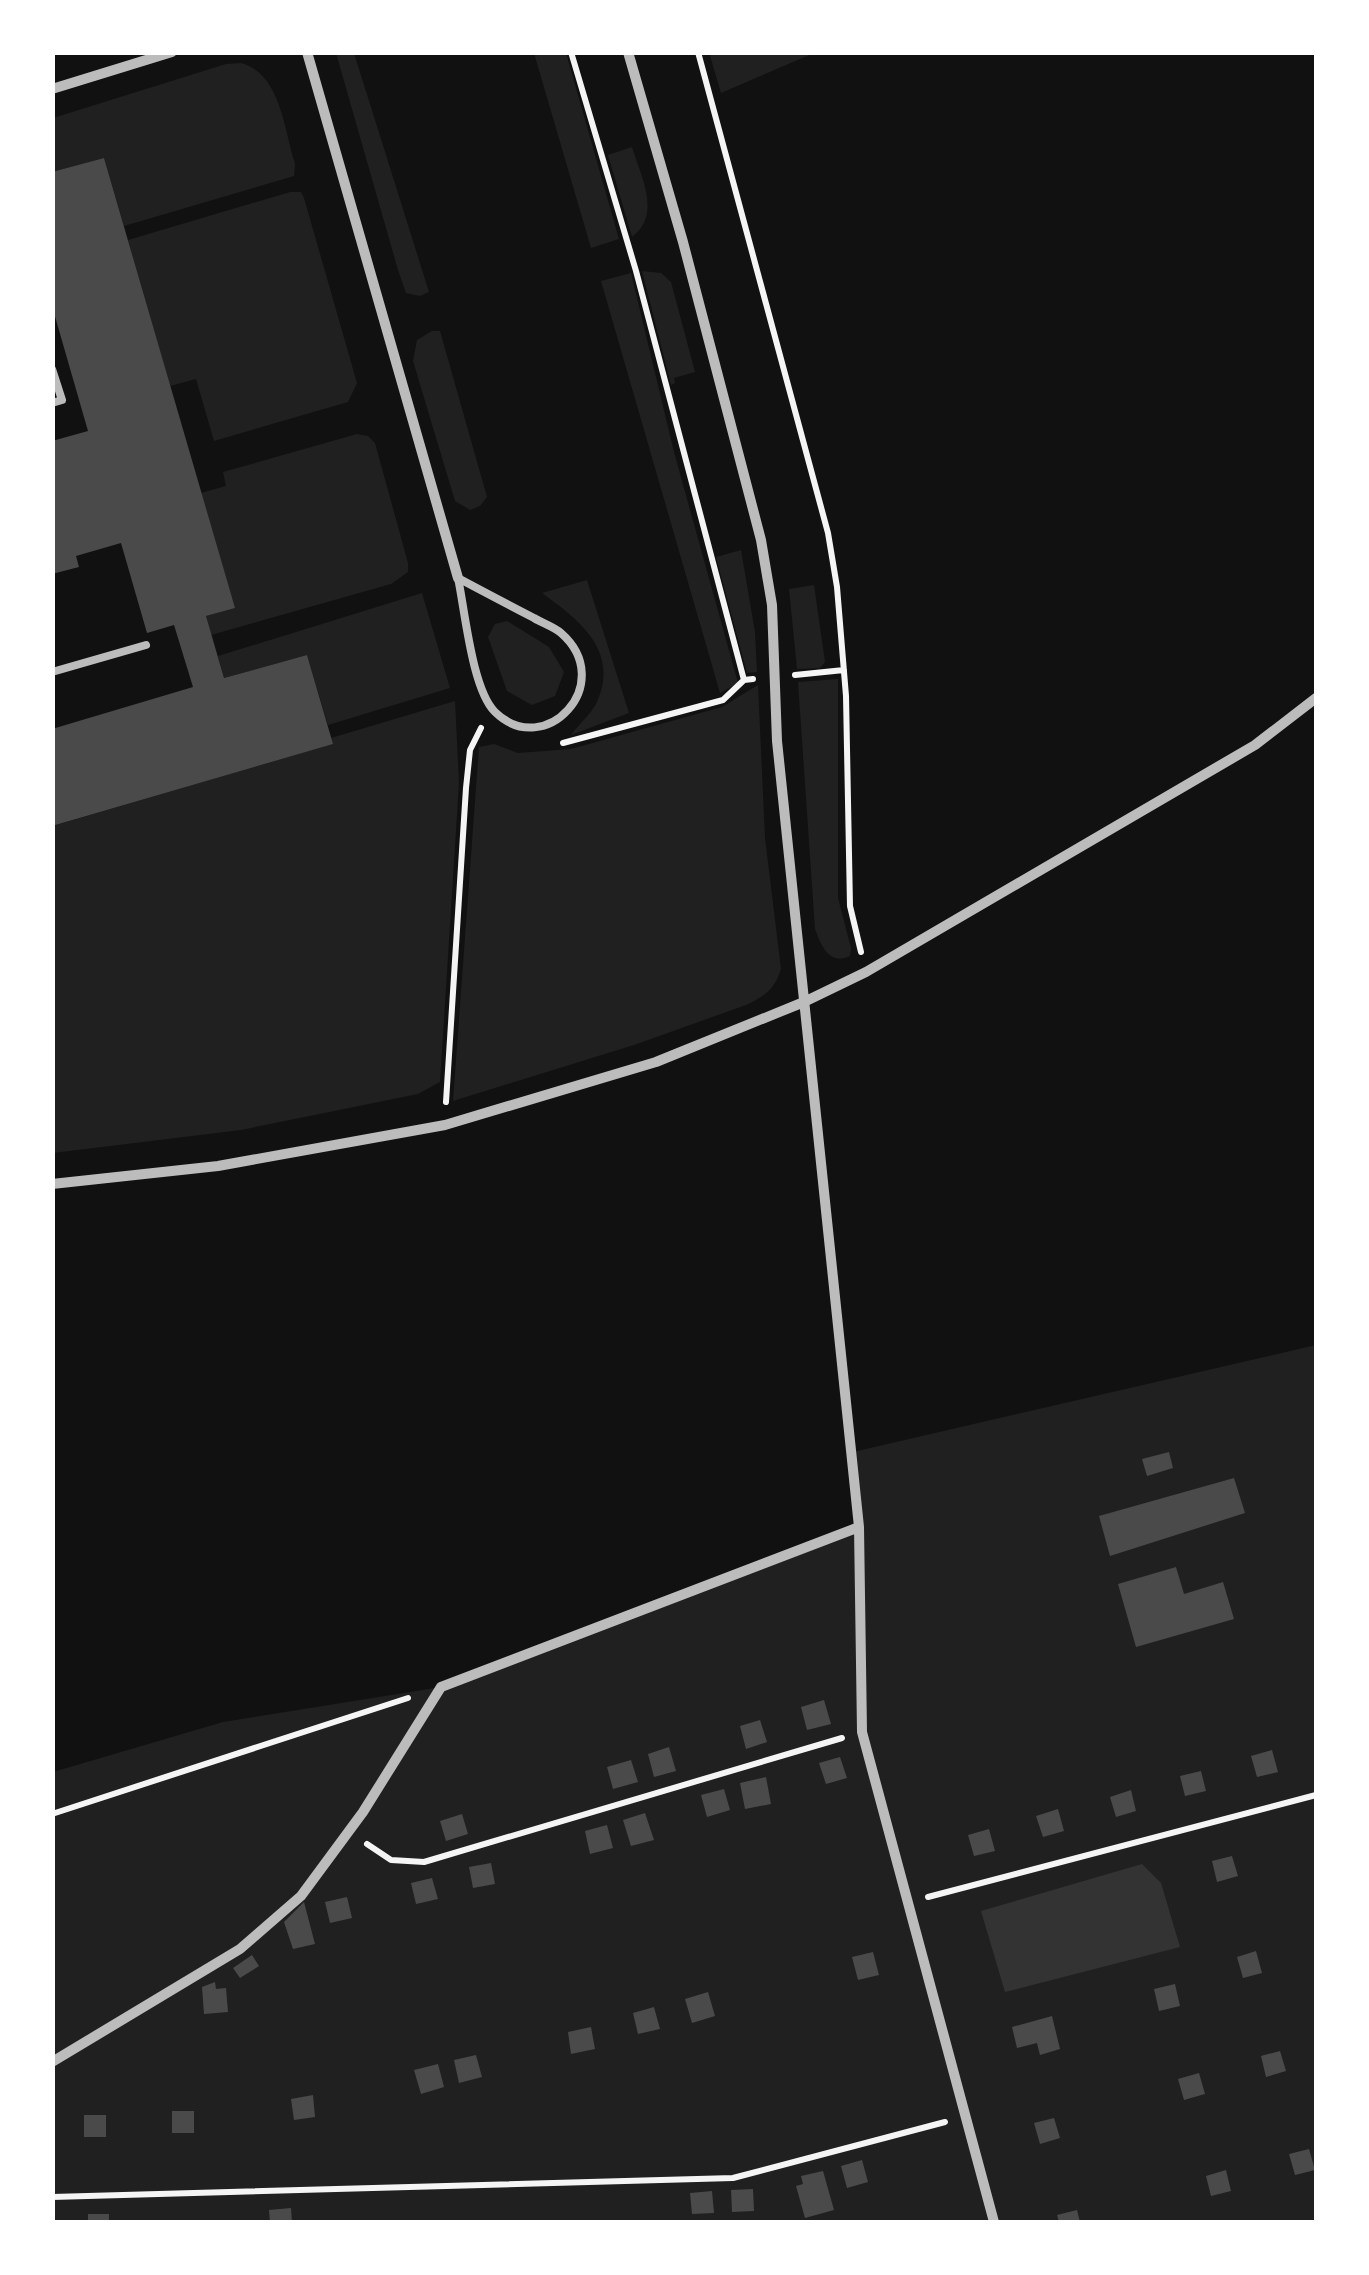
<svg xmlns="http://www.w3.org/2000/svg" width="1369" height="2275" font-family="Ubuntu,sans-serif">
  <rect width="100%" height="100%" fill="#111"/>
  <path fill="#202020" d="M709,52h105v1l-93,40z
    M336,53h18l75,239 -9,4 -14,-3 -8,-23z
    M534,53h32l53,186 -28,9z
    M241,63c40,11 43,67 54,101l-1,12 -170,50 -20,-68 -51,14v-54l173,-54z
    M632,147c9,30 30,67 0,90l-24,-82z
    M290,192h11l3,6 53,185 -9,19 -134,39 -18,-62 -26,7 -42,-146z
    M642,271l19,2 10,9 24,90 -21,6 1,5 -4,2z
    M631,273l43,179 64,231 -18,10 -119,-412z
    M432,331h8l47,166 -7,9 -10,4 -15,-9 -42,-140 4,-21z
    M357,434l11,2 7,7 33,120v9l-17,12 -180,51 -5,-19 28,-8 -33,-115 25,-7 -3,-14z
    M741,550l14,82 2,40 -10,1 -31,-116z
    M587,580l42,133 -58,22c7,-10 19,-20 25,-31 25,-53 -17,-84 -54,-111z
    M814,585l11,77 -5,6 -23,1 -8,-80z
    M422,593l28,95 -122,37 -21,-70 -83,23 -6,-22z
    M507,621l42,26 15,25 -9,24 -23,9 -25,-14 -19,-54 7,-13z
    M838,679v219l13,50 -1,8c-21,10 -29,-11 -35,-27l-17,-247z
    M758,685l7,153 16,131c-6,20 -16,27 -35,36l-112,40 -181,56 26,-354 15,-3 24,9 53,-4 151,-42z
    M455,701l4,82 -19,299 -22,12 -177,36 -188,23v-327l279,-82 -1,-6z
    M1316,1345v877h-1263v-450l170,-50 218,-35 418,-160 -6,-75z"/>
  <path fill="#333" d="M1142,1864l19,19 19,64 -175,45 -24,-81z"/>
  <path fill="#4a4a4a" d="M104,158l131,450 -29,8 18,62 83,-23 26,89 -281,82v-97l141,-42 -19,-62 -27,8 -26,-90 -45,13 3,11 -27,7v-133l36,-10 -36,-125v-134z
    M1169,1452l4,16 -26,8 -5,-17z
    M1234,1478l11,35 -135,43 -11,-40z
    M1176,1567l8,27 39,-12 11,37 -98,28 -18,-63z
    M824,1700l7,24 -24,6 -6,-23z
    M760,1720l7,22 -21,7 -6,-23z
    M669,1747l7,24 -22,6 -6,-23z
    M1272,1750l6,22 -21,5 -6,-21z
    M840,1757l7,21 -21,6 -7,-21z
    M631,1760l7,22 -25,7 -6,-22z
    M1201,1771l5,20 -21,5 -5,-20z
    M766,1777l5,27 -26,5 -5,-26z
    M724,1789l6,21 -23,7 -6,-22z
    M1131,1790l5,21 -20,6 -6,-20z
    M1058,1809l6,22 -21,6 -7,-21z
    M645,1813l9,27 -23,6 -8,-26z
    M462,1814l6,20 -22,7 -6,-20z
    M607,1825l6,23 -23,6 -5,-23z
    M989,1829l6,22 -21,5 -6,-21z
    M1232,1856l6,20 -21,6 -5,-21z
    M491,1863l4,21 -22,4 -4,-21z
    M432,1878l6,21 -22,5 -5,-21z
    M347,1897l5,21 -22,5 -5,-21z
    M304,1902l11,42 -22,5 -9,-27z
    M1256,1951l6,22 -19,5 -6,-21z
    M873,1952l6,23 -21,5 -6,-23z
    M252,1955l7,11 -19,12 -7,-10z
    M215,1982l1,7 10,-1 2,24 -24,2 -2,-27z
    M1175,1984l5,22 -21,5 -5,-22z
    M708,1992l7,24 -23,7 -7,-24z
    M654,2007l6,22 -22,5 -5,-21z
    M1052,2016l8,33 -20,6 -3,-12 -20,5 -5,-21z
    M591,2027l4,22 -24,5 -3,-22z
    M1280,2051l6,20 -20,6 -5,-21z
    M476,2055l6,22 -23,6 -5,-23z
    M438,2064l6,23 -23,7 -7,-24z
    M1199,2073l6,21 -21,6 -6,-21z
    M313,2095l2,22 -21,3 -3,-21z
    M172,2111h22v22h-22z
    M84,2115h22v22h-22z
    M1054,2118l6,20 -20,6 -6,-21z
    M1309,2149l6,21 -20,5 -6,-21z
    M862,2160l6,22 -21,6 -6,-22z
    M1226,2170l5,21 -20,5 -5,-20z
    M823,2171l11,39 -29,8 -9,-32 7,-2 -2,-8z
    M753,2189l1,22 -22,1 -1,-22z
    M712,2191l2,22 -22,1 -2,-21z
    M291,2208l1,14h-22l-1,-12z
    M1077,2210l3,12h-21l-2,-7z
    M88,2214h21v8h-21z"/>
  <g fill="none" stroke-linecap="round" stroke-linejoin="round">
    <path stroke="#f5f5f5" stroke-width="6" d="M571,52l65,219 108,409 9,-1
      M698,52l130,481 9,54 9,109 4,210 11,46
      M795,675l49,-5
      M563,743l160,-43 21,-20
      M446,1102l20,-314 4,-38 11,-22
      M52,1814l356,-116
      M367,1844l24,16 33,2 418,-124
      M928,1897l388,-102
      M52,2197l681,-19 212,-56"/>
    <path stroke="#bcbcbc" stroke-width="8" d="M52,369l10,31 -10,3
      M458,578c26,14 51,27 76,40 8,5 20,9 27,15 57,50 -16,128 -66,79 -23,-23 -30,-101 -37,-134z
      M52,672l94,-27"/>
    <path stroke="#bcbcbc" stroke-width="10" d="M307,52l151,526
      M628,52l55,190 78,298 11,65 5,136 82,786 3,205 132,490
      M52,89l120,-37
      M52,1184l166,-18 227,-41 211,-63 148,-60 62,-30 389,-227 61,-47
      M52,2062l188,-113 61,-53 62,-84 78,-125 418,-160"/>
  </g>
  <rect width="1369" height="2275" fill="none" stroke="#ffffff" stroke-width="110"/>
</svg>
